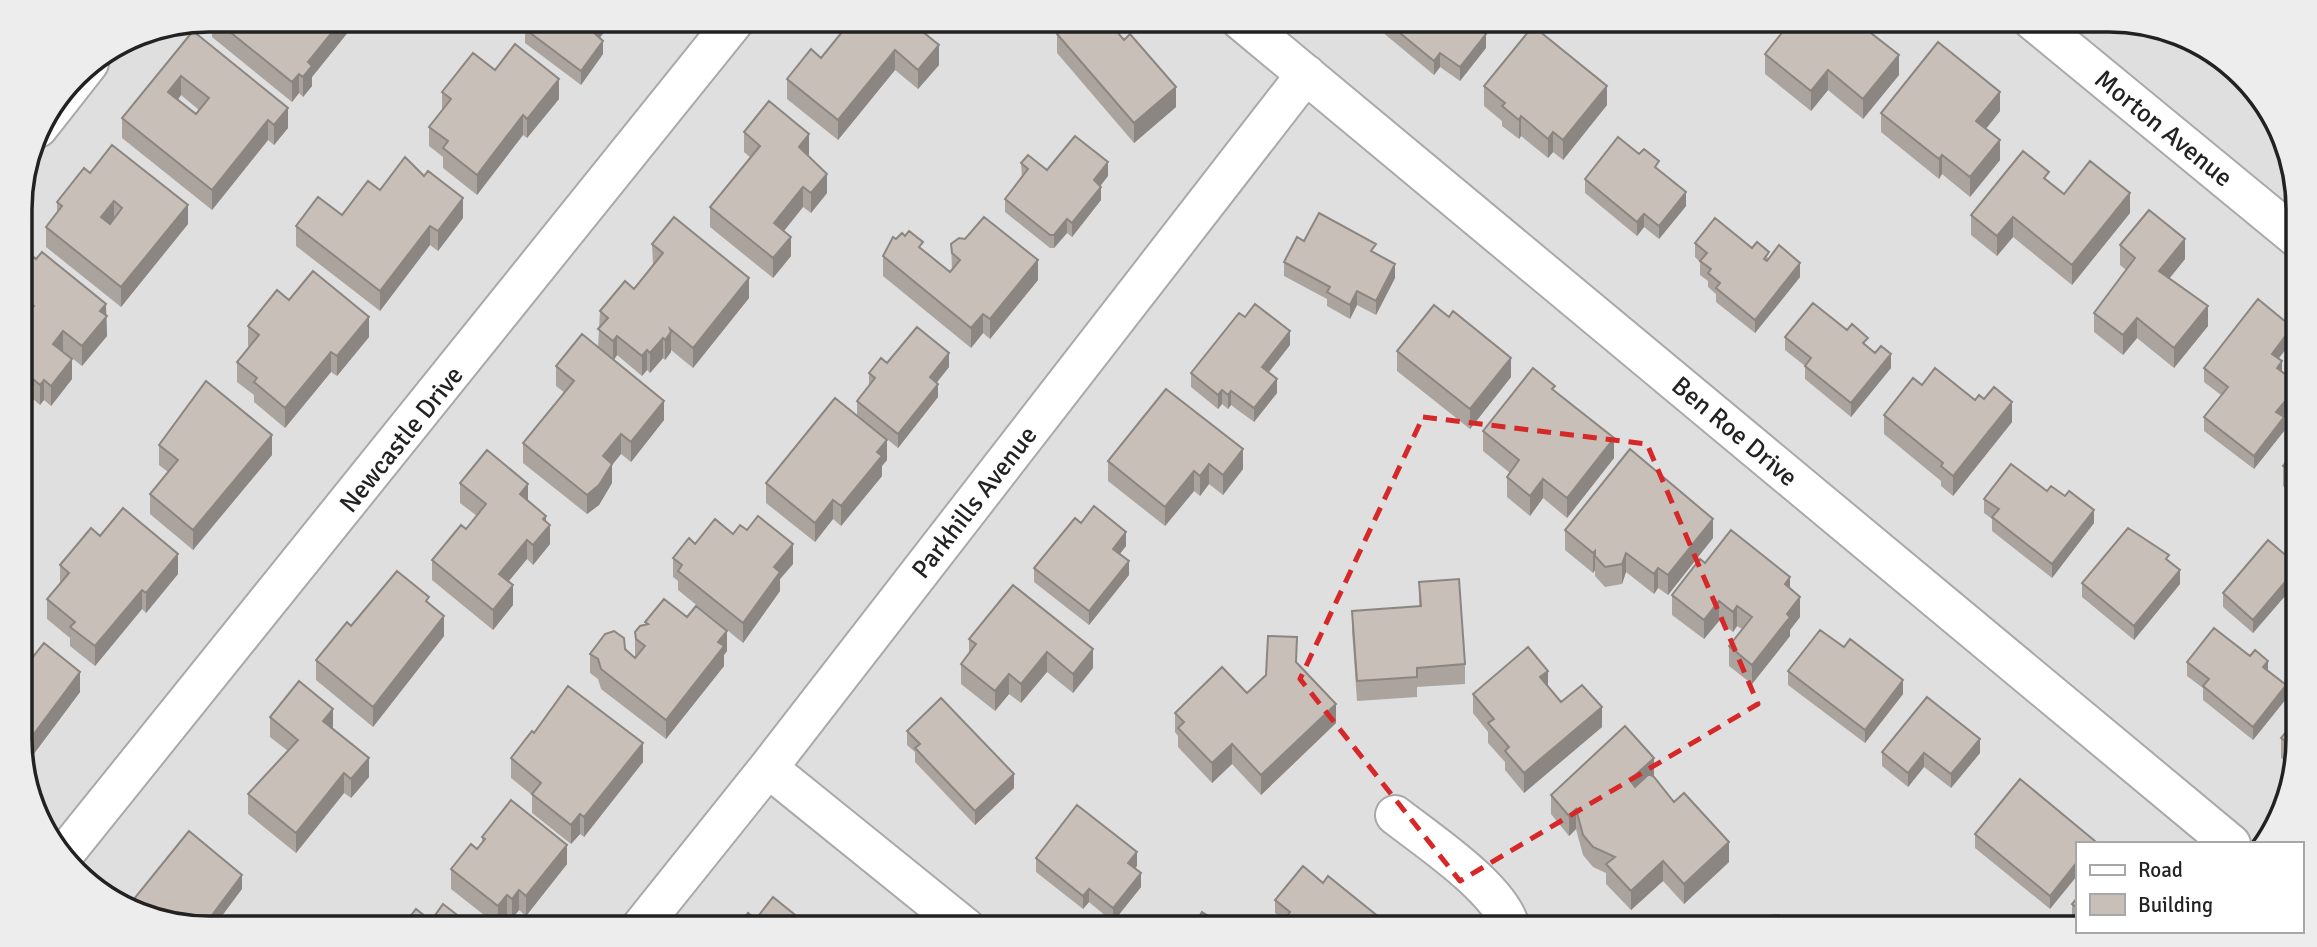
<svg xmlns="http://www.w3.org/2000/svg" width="2317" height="947" font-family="Signika,sans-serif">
  <rect width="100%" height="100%" fill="#f2efe9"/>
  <path fill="#e0dfdf" d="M208,19h1901l72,14 77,60 38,90 2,556 -14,72 -28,33h-179v83l-1869,1 -72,-14 -77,-60 -38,-90 -1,-568 19,-71 44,-59 53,-33z"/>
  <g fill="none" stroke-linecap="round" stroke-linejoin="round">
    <g stroke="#a9a9a9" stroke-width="42">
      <path id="minor" d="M1239,19l992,825
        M2031,19l265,218
        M38,128l51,-65
        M768,768l198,160
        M1395,815c32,25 106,74 115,112
        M62,857l674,-838
        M640,928l128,-160 538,-694"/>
    </g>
    <use href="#minor" stroke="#fff" stroke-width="38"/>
  </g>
  <path fill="#aba49e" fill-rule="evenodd" d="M212,19h54l-1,2 5,5 87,-7v2l-45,56v9l-9,11 -4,-4 -7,9 -80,-65z
    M532,19h82l-14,19 3,16 -22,31 -56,-42v-14z
    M841,19h66l32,46 -21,24 -23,-19 -57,70 -51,-41v-20l34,-21 21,-25z
    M925,19h27l-11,13z
    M1381,19h87l18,29 -26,33 -20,-14 -6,8 -53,-44z
    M1793,19h75l-6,8 37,48 -36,44 -35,-29 -17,21 -46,-37v-20z
    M193,31l95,97 -14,17 -6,-5 -56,70 -90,-72v-20zM181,95l18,15 -3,4 -18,-14z
    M1057,34l67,6 52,67 -42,36 -77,-90z
    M495,70l64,29 -32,39 -4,-3 -46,60 -34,-27v-11l-14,-11v-19l13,-17v-18z
    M1484,86l123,19 -44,55 -10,-8 -5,6 -27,-22 -2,3 -17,-13v-5l-18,-15z
    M2000,111l-14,18 14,31 -30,37 -28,-23 -3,5 -58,-47v-19z
    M744,132l65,22 -1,2 19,37 -16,20 -8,-6 -19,24 7,25 -18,22 -63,-51v-20l41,-49 -7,-6z
    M1021,163l26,7 61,6 -8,10 1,14 -29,37 -5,-4 -13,15h-4l-45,-36v-13l17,-21z
    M1659,171l27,35 -27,33 -15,-12 -7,9 -52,-43v-14z
    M90,173l98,51 -67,83 -75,-60v-20l11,-14v-11z
    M2049,182l15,12 66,19 -58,72 -59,-48 -16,19 -26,-21v-20z
    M380,190l83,28 -25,33 -8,-6 -50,66 -84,-65v-20l46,-11z
    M896,239l27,11 27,22 2,-2 -1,-26 87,36 -48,59 -7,-6 -12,15 -88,-72v-20z
    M1304,241l72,12 19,25 -19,37 -19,-10 -7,14 -23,-13v-7l-43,-23v-14z
    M1695,243l57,5 48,29 -45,56 -39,-31v-8l-8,-7v-6l-8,-6v-13l-5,-5z
    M652,244l97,54 -56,70 -22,-18v2l-6,8 -2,-2 -13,15 -3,-3 -5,6 -25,-21 -3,5 50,60 -33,42 -10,-8 -9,11v18l-13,22 -12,9 -64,-51v-20l42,-50 -9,-7v-20l42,-19 2,-36 34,-22 19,-25z
    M2120,245l65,14 -16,20 39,47 -34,42 -37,-30 -14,17 -29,-23v-19l32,-43 -6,-5z
    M20,246l86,69 1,21 -25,30 -19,-15 -1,1 10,27 -21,27 -7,-6 -4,5 -13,-11 -3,4 -4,-3v-76l2,2 2,-3 -4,-4z
    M289,300l80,37 -32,39 -6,-4 -46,56 -31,-26v-7l-17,-13v-20l12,-15 -1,-1v-20z
    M1785,337l83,10 23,21 -40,49 -46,-38v-13l-20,-16z
    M2292,341l-13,17 3,14 2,59 -30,38 -50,-38v-14l17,-22 -17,-13v-14z
    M1290,345l-22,27 9,21 -23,29 -23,-17 -3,4 -6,-5 -4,5 -27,-22v-14z
    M1397,351l114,26 -41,52 -73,-58z
    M887,363l62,4 -12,15 1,15 -40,51 -41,-33v-14l12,-15v-13z
    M1922,385l53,15 9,-1 28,23 -59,74 -12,-10v-5l-57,-47v-19z
    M1555,392l59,66 -47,60 -24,-20 -13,18 -23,-19v-20l3,-4 -27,-22v-20z
    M159,445l113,10 -79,95 -43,-36v-20l18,-22 -9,-7z
    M1243,449v20l-20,26 -14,-11 -9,12 -6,-5 -29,35 -57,-45v-20z
    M2297,449v49l-14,-12v-20z
    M887,460l-5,6v10l-41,50 -8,-7 -18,23 -49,-39v-20z
    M460,483l68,18 18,20 4,23 -17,21 -6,-6 -19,23 5,23 -20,25 -61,-50v-20l34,-31 11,-13 -17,-13z
    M2047,491l47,32 -42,55 -60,-47v-12l-8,-6v-14z
    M1081,523l45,23 -6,8 9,21 -40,50 -55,-43v-14z
    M1565,530l148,8 -45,57 -10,-7 -4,6 -28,-22 -4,12 -17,3 -10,-11v-6l-2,3 -28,-23z
    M733,534l60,30 -13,15v12l-37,52 -65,-53v-9l-5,-4v-19l22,-14z
    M100,536l78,38 -32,39 -4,-4 -47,57 -25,-20v-8l-23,-19v-20l13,-15v-19z
    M2169,562l11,22 -46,56 -52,-43v-14z
    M1705,563l85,26 10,28 -10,13v6l-38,48 -23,-18v-20l13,-17 -5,-3 -4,6 -14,-11 -15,18 -32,-24v-20z
    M2297,565v17l-44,51 -30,-26v-14z
    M1419,582l46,82v20l-48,3v10l-60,4 -5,-71v-19l67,-5z
    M1013,585l80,83 -20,25 -26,-21 -26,31 -12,-9 -14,17 -34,-27v-20l8,-11v-14z
    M429,604l15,32 -71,91 -57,-47v-20l35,-34z
    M645,622l82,29 -3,4v11l-58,73 -65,-50 -3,-10 -8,-6v-19l45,4v-26l10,-7z
    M32,658l48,34 -50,67 -4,-3 -5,7z
    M2187,662l81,9 18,28 -33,41 -50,-40v-12l-16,-12z
    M1296,663l40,60 -75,72 -29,-31 -20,19 -34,-36v-11l-3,-4v-19l72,-20z
    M1788,671l115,23 -38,49 -77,-58z
    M1548,686l13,16 41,25 -78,66 -19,-23v-8l-17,-19v-11l-15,-19v-19z
    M270,717l63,11 36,49 -18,21 -7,-5 -48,60 -48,-39v-20l40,-43 -18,-14z
    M907,731l107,57 -39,37 -60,-63v-10l-8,-7z
    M534,733l109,29 -59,75 -4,-3 -9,10 -39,-31v-18l-21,-17v-20z
    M2281,738l17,1 -6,27 -11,-8z
    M1882,752l98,1 -29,35 -27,-21 -16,20 -26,-21z
    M1654,776l20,26 55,60 -45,42 -21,-23 -32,29 -25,-26v-11l-13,-6 -10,-12 -7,-26 -7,7 -18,-22v-19z
    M1975,834l120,10 -45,65 -75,-61z
    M482,837l85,27 -41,52 -7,-6 -7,9 -5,-4 -9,11 -47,-37v-20l26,-20 5,-7z
    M1036,858l101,8 -2,2 6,19 -28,35 -24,-20 -6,7 -47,-37z
    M1323,883l57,45 -97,-8 -8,-7v-13z
    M2077,898v29l-5,-3v-20z"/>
  <path fill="#8b8681" d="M343,19h14v2l-45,56v9l-9,11v-20l5,-15z
    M603,19h11l-21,27v-14z
    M941,19h11l-11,13z
    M1853,19h15l-15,20z
    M1486,34v14l-26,33v-14z
    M603,41v13l-22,31v-14z
    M939,45v20l-21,24v-19z
    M895,50v20l-57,70v-20z
    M1440,53v14l-6,8v-14z
    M1899,55v20l-36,44v-20z
    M1828,70v20l-17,21v-20z
    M299,74v19l-7,9v-20z
    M181,76v19l-13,17v-20z
    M559,79v20l-32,39v-19z
    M1607,86v19l-44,55v-20z
    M1176,87v20l-42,36v-20z
    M2000,92v19l-24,30v-20z
    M288,108v20l-14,17v-20z
    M523,115v20l-46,60v-20z
    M1521,116v20l-2,3v-19z
    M268,120v20l-56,70v-20z
    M1553,132v20l-5,6v-19z
    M809,134v20l-10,13v-20z
    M2000,140v20l-30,37v-20z
    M1942,155v19l-3,5v-20z
    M1108,162v14l-14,18v-14z
    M827,174v19l-16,20v-20z
    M803,187v20l-29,36v-20z
    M1101,187v13l-29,37v-14z
    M1686,192v14l-27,33v-13z
    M2130,193v20l-58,72v-20z
    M463,198v20l-25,33v-20z
    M114,201v20l-13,15v-19z
    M188,205v19l-67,83v-20z
    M1644,214v13l-7,9v-14z
    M2013,217v20l-16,19v-20z
    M1067,219v14l-13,15v-13z
    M430,226v19l-50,66v-20z
    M791,237v19l-18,22v-20z
    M2185,239v20l-26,32v-20z
    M1038,260v20l-48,59v-20z
    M1800,263v14l-45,56v-13z
    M1395,264v14l-19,37v-14z
    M749,278v20l-56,70v-20z
    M1357,291v14l-7,14v-14z
    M106,304l1,32 -25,30v-20l18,-35z
    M2208,306v20l-34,42v-20z
    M983,314v19l-12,15v-20z
    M369,317v20l-32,39v-20z
    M2137,318v20l-14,17v-20z
    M2292,327v14l-20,26v-13z
    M63,331v20l-10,13v-20z
    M1290,331v14l-28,36v-14z
    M671,332v20l-6,8v-20z
    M617,336v19l-4,6v-20z
    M663,338v20l-13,15v-20z
    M647,350v20l-5,6v-20z
    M331,352v20l-46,56v-20z
    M949,353v14l-19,24v-14z
    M1891,354v14l-40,49v-14z
    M1511,358v19l-41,52v-20z
    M72,359v20l-21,27v-20z
    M2282,361v14l-5,-7z
    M27,374v20l-3,4v-20z
    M1277,379v14l-23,29v-14z
    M44,380v20l-4,5v-20z
    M938,384v13l-40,51v-14z
    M2297,387v13l-21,26v-14z
    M1222,390v14l-4,5v-14z
    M1231,391v14l-3,4v-14z
    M664,401v19l-33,42v-20z
    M2012,402v20l-59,74v-20z
    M24,411v19l-4,5v-20z
    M2284,417v14l-30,38v-13z
    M621,434v20l-9,11v18l-13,22 -12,9v-19l16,-39z
    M272,435v20l-79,95v-20z
    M1614,438v20l-47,60v-20z
    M887,440v20l-5,6v10l-41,50v-20l36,-54z
    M1243,449v20l-20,26v-20z
    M1209,464v20l-9,12v-20z
    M1194,471v20l-29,35v-19z
    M1543,479v19l-13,18v-20z
    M528,484v20l-8,-10z
    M833,500v19l-18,23v-19z
    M2094,510v13l-42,55v-14z
    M546,516v14l4,-5v19l-17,21v-20l10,-26z
    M1713,519v19l-45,57v-20z
    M1126,532v14l-13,16v-13z
    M527,540v19l-28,34v-19z
    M793,544v20l-13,15v12l-37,52v-20l31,-56z
    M1595,551v19l-2,3v-20z
    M1626,553v19l-4,12v-20z
    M178,554v20l-32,39v-20z
    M1129,561v14l-40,50v-14z
    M1658,568v20l-4,6v-20z
    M2297,568v14l-44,51v-13z
    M2180,570v14l-46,56v-14z
    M1790,577v20l-5,-13z
    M513,585v20l-20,25v-20z
    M142,590v19l-47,57v-20z
    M1800,597v20l-10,13v6l-38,48v-19l35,-51z
    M1719,601v20l-15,18v-19z
    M1737,606v20l-4,6v-20z
    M444,616v20l-71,91v-20z
    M727,631v20l-3,4v11l-58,73v-19l52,-78z
    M1093,649v19l-20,25v-19z
    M1047,652v20l-26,31v-19z
    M2268,661v13l-5,-7z
    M1548,671v20l-8,-14z
    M80,672v20l-50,67v-20z
    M1009,674v20l-14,17v-20z
    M1903,680v14l-38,49v-13z
    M2286,685v14l-33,41v-13z
    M1336,704v19l-75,72v-20z
    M1602,707v20l-78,66v-20z
    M333,709v20l-10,-8z
    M26,737v19l-5,7v-19z
    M1980,739v14l-29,35v-14z
    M643,743v19l-59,75v-20z
    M1232,744v20l-20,19v-20z
    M1924,753v14l-16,20v-14z
    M369,758v19l-18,21v-19z
    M1654,758v20l-24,22v-20z
    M344,773v20l-48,60v-20z
    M1014,774v14l-39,37v-14z
    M1576,809v20l-7,7v-20z
    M580,814v20l-9,10v-19z
    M1729,842v20l-45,42v-20z
    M567,845v19l-41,52v-20z
    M1137,852v14l-9,11v-14z
    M1663,861v20l-32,29v-19z
    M2077,862v14l-27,33v-13z
    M1141,873v14l-28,35v-14z
    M242,875v14l-29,39 -10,-1z
    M1089,889v13l-6,7v-13z
    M519,890v20l-7,9v-20z
    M507,895v20l-9,11v-20z
    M1380,918v10h-8z"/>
  <path fill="#c7bfb8" stroke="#8b8681" stroke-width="2" fill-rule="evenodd" d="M214,19h48l8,7 5,-7h68l-35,43 4,4 -9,11 -4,-3 -7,8z
    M532,19h71l-10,13 10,9 -22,30 -56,-42z
    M849,19h58l32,26 -21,25 -23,-20 -57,70 -51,-41 24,-30 10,9 30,-37z
    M1074,19h32l18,21 6,-6 46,53 -42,36 -77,-89z
    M1383,19h85l18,15 -26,33 -20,-14 -6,8z
    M1793,19h60l46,36 -36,44 -35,-29 -17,21 -46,-37z
    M1533,26l74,60 -44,54 -10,-8 -5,7 -27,-23 -2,4 -17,-14 3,-3 -21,-17z
    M193,31l95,77 -14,17 -6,-5 -56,70 -90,-72zM181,76l28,22 -13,16 -28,-22z
    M1938,42l62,50 -24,29 24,19 -30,37 -28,-22 -3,4 -58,-46z
    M515,44l44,35 -32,40 -4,-4 -46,60 -34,-27 5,-7 -19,-14 22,-28 -9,-7 31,-39 22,17z
    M769,101l40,33 -10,13 28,27 -16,19 -8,-6 -29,36 17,14 -18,21 -63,-51 50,-61 -16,-14z
    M1075,136l33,26 -14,18 7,7 -29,36 -5,-4 -13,16h-4l-45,-36 23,-30 -7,-6 7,-8 19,15z
    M1618,137l21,17 5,-5 15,12 -4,6 31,25 -27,34 -15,-12 -7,8 -52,-43z
    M112,145l76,60 -67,82 -75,-60 16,-21 -5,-4 27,-34 6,5zM114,201l8,7 -12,16 -9,-7z
    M2023,151l26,21 -5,6 20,16 26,-33 40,32 -58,72 -59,-48 -16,19 -26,-21z
    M405,157l19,19 4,-5 35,27 -25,33 -8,-5 -50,65 -84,-65 22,-29 24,18 26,-34 12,9z
    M2149,210l36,29 -26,32 49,35 -34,42 -37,-30 -14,17 -29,-22 41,-55 -15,-13z
    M1319,213l57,31 -5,7 24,13 -19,37 -19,-10 -7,14 -23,-13 3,-5 -46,-25 13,-25 7,4z
    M674,217l75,61 -56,70 -23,-19 1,3 -6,8 -2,-2 -13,15 -3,-3 -5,6 -25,-20 -4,5 -15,-12 10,-11 -8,-7 25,-30 9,8 29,-36 -11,-9z
    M984,217l54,43 -48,59 -7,-5 -12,14 -88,-72 10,-19 3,2 6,-6 3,3 4,-5 14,11 -4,5 31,25 10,-12 -8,-7 -1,-9 8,-6 6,1z
    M1715,218l37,30 5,-6 12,10 -5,7 3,2 12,-16 21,18 -45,57 -39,-32 4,-5 -12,-10 3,-4 -11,-8 7,-8 -12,-10z
    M20,246l16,13 6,-7 64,52 -6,7 7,5 -25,30 -19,-15 -10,13 19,15 -21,27 -7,-6 -4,5 -13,-11 -3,4 -4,-3v-56l2,2 12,-15 -14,-12z
    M313,271l56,46 -32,39 -6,-4 -46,56 -31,-26 3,-4 -20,-16 22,-27 -11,-9 29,-36 12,10z
    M2258,299l34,28 -20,27 10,7 -5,7 20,15v4l-21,25 8,5 -30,39 -50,-39 24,-30 -24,-19z
    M1813,303l34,27 5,-6 16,14 -5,5 12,10 6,-7 10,8 -40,49 -46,-37 6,-8 -26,-21z
    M1255,304l35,27 -28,36 15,12 -23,29 -23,-17 -3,4 -6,-5 -4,5 -27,-22 48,-60 6,4z
    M1434,305l15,12 4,-6 58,47 -41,51 -73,-58z
    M917,327l32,26 -19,24 8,7 -40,50 -41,-33 18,-23 -6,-5 12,-15 6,5z
    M582,334l82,67 -33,41 -10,-8 -18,22 9,8 -13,21 -12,10 -64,-52 51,-62 -18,-15z
    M1533,368l22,18 -3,3 62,49 -47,60 -24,-19 -13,17 -23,-19 12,-17 -36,-29z
    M1935,368l40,32 4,-5 5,4 10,-12 18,15 -59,74 -12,-10 2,-3 -59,-48 29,-37 9,7z
    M206,381l66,54 -79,95 -43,-36 28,-34 -19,-15z
    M1166,389l77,60 -20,26 -14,-11 -9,12 -6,-5 -29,36 -57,-46z
    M835,398l52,42 -10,12 5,4 -41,50 -8,-6 -18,23 -49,-40z
    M1630,449l83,70 -45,56 -10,-7 -4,6 -28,-21 -4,11 -17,3 -10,-11v-5l-2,2 -28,-23z
    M2297,449v29l-14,-12z
    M487,450l41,34 -8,10 26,22 -3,3 7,6 -17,20 -6,-5 -28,34 14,11 -20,25 -61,-50 29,-35 5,4 20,-25 -26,-21z
    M2011,464l36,27 4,-5 14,10 4,-5 25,19 -42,54 -60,-47 7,-8 -15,-10z
    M1094,506l32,26 -13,17 16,12 -40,50 -55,-43 41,-50 6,5z
    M123,508l55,46 -32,39 -4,-3 -47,56 -25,-19 5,-5 -28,-23 22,-26 -9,-8 31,-37 9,8z
    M758,516l35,28 -19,23 6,5 -37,51 -65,-52 4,-6 -9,-7 16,-20 6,6 20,-25 18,15 7,-9 7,5z
    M2128,528l41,27 -3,4 14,11 -46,56 -52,-43z
    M1731,530l59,47 -5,7 15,13 -13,17 3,3 -38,48 -23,-19 23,-29 -15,-11 -4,6 -14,-11 -15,19 -32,-25 28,-36 5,4z
    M2268,540l29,25v3l-44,52 -30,-27z
    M397,571l32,26 -3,4 18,15 -71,91 -57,-47 31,-38 4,4z
    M1459,579l6,85 -48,4v9l-60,4 -5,-70 69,-5 -2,-24z
    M1013,585l80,64 -20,25 -26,-22 -26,32 -12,-10 -14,17 -34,-27 15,-20 -7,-5z
    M664,599l23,18 9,-11 31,25 -9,11 6,4 -58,74 -65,-51 -3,-10 -8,-5 15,-20 9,-3 10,7 1,11 10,9 10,-12 -9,-7 -1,-7 5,-6 8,-2 -3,-2z
    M2214,628l36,28 5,-6 13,11 -5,6 23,18 -33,42 -50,-41 6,-7 -22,-17z
    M1820,630l24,17 6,-8 53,41 -38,50 -77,-59z
    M1268,636l29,1 -1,25 40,42 -75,71 -29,-31 -20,19 -34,-35 6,-6 -9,-9 47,-46 25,26 19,-18z
    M44,643l36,29 -50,67 -4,-2 -5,7v-95l11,9z
    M1528,647l20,24 -8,6 21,25 21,-17 20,22 -78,66 -19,-22 4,-4 -21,-24 6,-4 -21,-25z
    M299,681l34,28 -10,12 46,37 -18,21 -7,-6 -48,60 -48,-39 50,-54 -28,-23z
    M568,686l75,57 -59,74 -4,-3 -9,11 -39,-31 9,-11 -30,-25 21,-27 2,2z
    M1927,697l53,42 -29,35 -27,-21 -16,20 -26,-21z
    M941,698l73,76 -39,37 -60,-63 5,-4 -13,-13z
    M2298,717v22l-2,10 -15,-11z
    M1625,726l29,32 -24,22 5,7 14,-13 5,3 20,25 10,-9 45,49 -45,42 -21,-23 -32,30 -25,-27 9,-7 -22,-10 -10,-12 -7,-26 -7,7 -18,-21z
    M2020,779l75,62 -3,3h-15v18l-27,34 -75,-62z
    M511,800l56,45 -41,51 -7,-6 -7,9 -5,-4 -9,11 -47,-37 20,-25 6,5 8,-10 -3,-2z
    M1077,805l60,47 -9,11 13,10 -28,35 -24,-19 -6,7 -47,-38z
    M189,831l53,44 -39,52 -63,-13 -11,-9z
    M1303,866l20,17 5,-7 52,42 -8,10h-94l12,-16 -15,-12z
    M773,897l32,26 -4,5h-64l11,-15 8,6z
    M2077,898v10l-5,-4z
    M443,904l31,24h-73l15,-19 15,12z
    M1202,912l26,16h-35z
    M1779,915l12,10v2h-121l4,-3z
    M1658,922l6,5h-11z"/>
  <path fill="none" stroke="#d62828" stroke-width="5" stroke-dasharray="14 9" stroke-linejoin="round" d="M1423,417l224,27 111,260 -298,177 -160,-202z"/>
  <g text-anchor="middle" stroke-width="5" stroke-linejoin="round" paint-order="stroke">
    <g font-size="26" fill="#222" stroke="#fff">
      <text transform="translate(2164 128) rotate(39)" y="9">Morton Avenue</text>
      <text transform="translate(1735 431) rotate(40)" y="9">Ben Roe Drive</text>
      <text transform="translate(401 439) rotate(-51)" y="9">Newcastle Drive</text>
      <text transform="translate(974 502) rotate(-52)" y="9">Parkhills Avenue</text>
    </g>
  </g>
  <path d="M0 0H2317V947H0ZM209 32H2109A177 177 0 0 1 2286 209V739A177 177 0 0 1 2109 916H209A177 177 0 0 1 32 739V209A177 177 0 0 1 209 32Z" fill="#ededed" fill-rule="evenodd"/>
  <path fill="none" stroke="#222" stroke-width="3.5" d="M209 32H2109A177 177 0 0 1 2286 209V739A177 177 0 0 1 2109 916H209A177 177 0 0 1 32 739V209A177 177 0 0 1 209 32Z"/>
  <rect x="2076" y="842" width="228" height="91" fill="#ffffff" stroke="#a7a7a7" stroke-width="2"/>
  <rect x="2090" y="865" width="35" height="10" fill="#ffffff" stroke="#a7a7a7" stroke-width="2"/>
  <text x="2138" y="877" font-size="21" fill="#222222">Road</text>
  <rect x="2090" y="894" width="35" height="21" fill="#c7bfb8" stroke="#a7a7a7" stroke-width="2"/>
  <text x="2138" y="912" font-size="21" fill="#222222">Building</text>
</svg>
